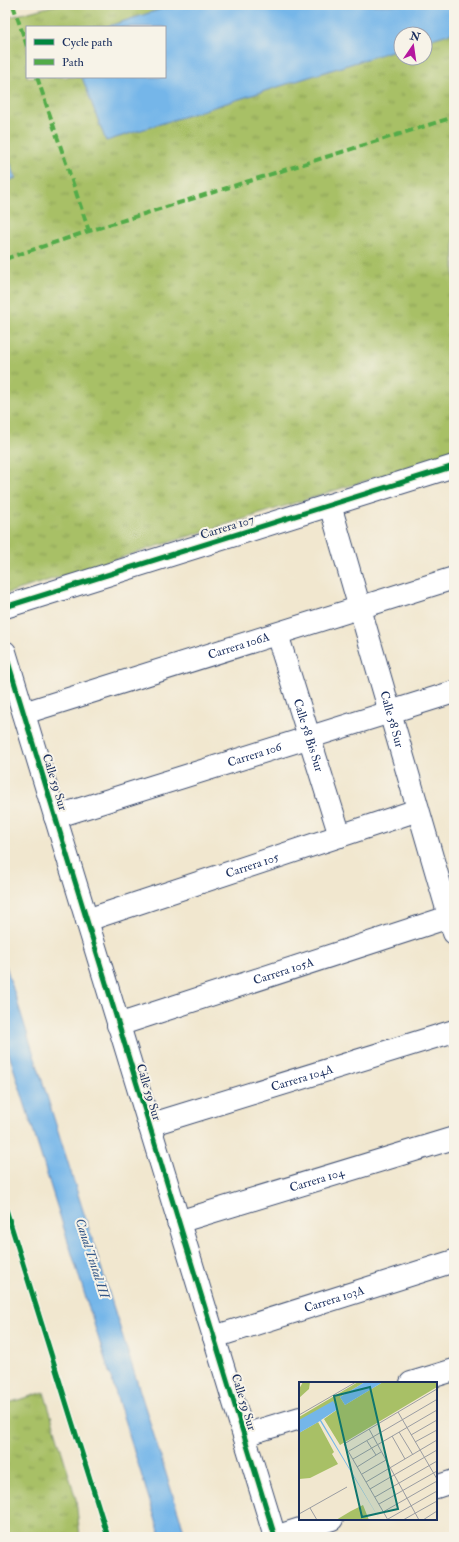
<svg xmlns="http://www.w3.org/2000/svg" width="459" height="1542" font-family="'IM FELL Double Pica',serif">
  <defs>
    <pattern id="grass-tufts" width="24" height="20" patternUnits="userSpaceOnUse"><rect width="24" height="20" fill="#a8c066"/><path d="M3 7l-1-3M5 7V3M7 7l1-3M15 17l-1-3M17 17v-4M19 17l1-3" fill="none" stroke="#889c57"/></pattern>
  </defs>
  <rect width="100%" height="100%" fill="#f7f3e8"/>
  <filter id="ink" filterUnits="userSpaceOnUse"><feTurbulence type="fractalNoise" baseFrequency=".025" numOctaves="2"/><feDisplacementMap in="SourceGraphic" scale="8" xChannelSelector="R" yChannelSelector="G"/><feConvolveMatrix kernelMatrix="1 2 1 2 8 2 1 2 1" color-interpolation-filters="sRGB"/></filter>
  <filter id="wash" filterUnits="userSpaceOnUse"><feTurbulence type="fractalNoise" baseFrequency=".012" numOctaves="4" result="noise"/><feDisplacementMap in="SourceGraphic" scale="16" xChannelSelector="R" yChannelSelector="G"/><feGaussianBlur stdDeviation="0.9" result="paint"/><feColorMatrix in="noise" values="0 0 0 0 0 0 0 0 0 0 0 0 0 0 0 0 0 1.4 0 .05"/><feComposite in="paint" operator="in"/></filter>
  <g filter="url(#wash)">
    <rect width="100%" height="100%" fill="#f1e7cf"/>
    <path fill="url(#grass-tufts)" stroke="#627862" d="M56,5h118l-68,22h-79v50h55l24,64 295,-93v10h24v-17l29,-9v421l-449,141v-412l11,-4 -11,-29v-131z
      M44,1392l32,107 4,38h-75v-133z"/>
    <path fill="#74b6e9" stroke="#4872a4" d="M174,5h280v27l-29,9v-7h-24v14l-295,93 -24,-64h83v-50h-59z
      M5,149l11,29 -11,4z
      M5,963l181,574h-25l-156,-496z"/>
  </g>
  <g filter="url(#ink)">
    <g fill="none" stroke-linecap="round" stroke-linejoin="round">
      <g stroke="#3b4b6f" stroke-width="24">
        <g id="minor">
          <path id="s1" d="M330,505l124,428"/>
          <path d="M5,607l449,-141"/>
          <path id="s2" d="M277,634l63,202"/>
          <path d="M5,652l270,885"/>
          <path id="s3" d="M24,713l430,-135"/>
          <path id="s4" d="M55,817l399,-125"/>
          <path id="s5" d="M87,920l331,-110"/>
          <path id="s6" d="M118,1025l331,-108"/>
          <path id="s7" d="M149,1125l305,-94"/>
          <path id="s8" d="M178,1222l276,-84"/>
          <path id="s9" d="M214,1337l240,-76"/>
          <path d="M411,1383l43,-13"/>
          <path d="M244,1435l56,-17"/>
          <path d="M436,1487l18,-6"/>
          <path d="M275,1537l57,-18"/>
        </g>
      </g>
      <use href="#minor" stroke="#fff" stroke-width="22"/>
      <path stroke="#52ab49" stroke-width="4" stroke-dasharray="8 4" stroke-linecap="butt" d="M13,5l14,41
        M37,77l52,154
        M5,259l84,-28 365,-114"/>
      <g stroke="#f7f3e8" stroke-width="8">
        <path id="cycleway" d="M5,607l449,-141
          M5,652l270,885
          M5,1206l103,331"/>
      </g>
      <use href="#cycleway" stroke="#00873e" stroke-width="5"/>
    </g>
  </g>
  <g text-anchor="middle" stroke-width="4" stroke-linejoin="round" paint-order="stroke">
    <g font-size="12" fill="#1b2f5e" stroke="#f7f3e8">
      <text transform="translate(227 527) rotate(-17)" y="4">Carrera 107</text>
      <text dy="4" stroke="none"><textPath href="#s3" startOffset="225">Carrera 106A</textPath></text>
      <text dy="4" stroke="none"><textPath href="#s1" startOffset="223">Calle 58 Sur</textPath></text>
      <text dy="4" stroke="none"><textPath href="#s2" startOffset="106">Calle 58 Bis Sur</textPath></text>
      <text dy="4" stroke="none"><textPath href="#s4" startOffset="209">Carrera 106</textPath></text>
      <text transform="translate(55 782) rotate(73)" y="4">Calle 59 Sur</text>
      <text dy="4" stroke="none"><textPath href="#s5" startOffset="174">Carrera 105</textPath></text>
      <text dy="4" stroke="none"><textPath href="#s6" startOffset="174">Carrera 105A</textPath></text>
      <text dy="4" stroke="none"><textPath href="#s7" startOffset="160">Carrera 104A</textPath></text>
      <text transform="translate(149 1092) rotate(73)" y="4">Calle 59 Sur</text>
      <text dy="4" stroke="none"><textPath href="#s8" startOffset="145">Carrera 104</textPath></text>
      <text dy="4" stroke="none"><textPath href="#s9" startOffset="126">Carrera 103A</textPath></text>
      <text transform="translate(244 1402) rotate(73)" y="4">Calle 59 Sur</text>
    </g>
    <g font-size="13" font-style="italic" fill="#365888" stroke="#f7f3e8">
      <text transform="translate(93 1258) rotate(72)" y="5">Canal Tintal III</text>
    </g>
  </g>
  <g transform="translate(299 1382)">
    <rect width="138" height="138" fill="#f1e7cf"/>
    <path d="M4,0h7l-1,7 -10,9v-9zM59,0h7l-25,15 5,8 38,-23h54v5l-97,58 -16,-26 14,-10 -39,11v-3zM19,40l16,30 -2,2 6,10 -28,14 -11,1v-46zM64,123l6,15h-33l15,-9z" fill="#a8c066"/>
    <path d="M66,0h18l-38,23 -5,-8zM34,19l5,8 -17,11 59,100 -60,-99 -21,12v-13z" fill="#74b6e9"/>
    <path fill="none" stroke="#9b9da2" stroke-width="1" d="M99,30l39,67M0,33l57,-33M70,47l50,91M100,50l14,23M112,53l26,-15M93,54l13,23M68,59l9,14M116,60l22,-12M50,69l87,-51M54,77l84,-49M58,85l24,-15M63,92l24,-14M67,100l71,-42M71,107l67,-39M76,115l62,-36M80,122l58,-33M11,126l7,12M84,130l54,-31M0,132l48,-27M89,137l49,-28M89,138l-44,-76 93,-55M104,138l34,-19M124,138l14,-9"/>
    <path fill="#0f766e" fill-opacity="0.15" stroke="#0f766e" stroke-width="2" d="M71,5l28,122 -36,8 -28,-121z"/>
    <rect width="138" height="138" fill="none" stroke="#1b2f5e" stroke-width="2"/>
  </g>
  <rect width="459" height="1542" fill="none" stroke="#f7f3e8" stroke-width="20"/>
  <rect x="26" y="26" width="140" height="52" fill="#f7f3e8" stroke="#9fa5b1"/>
  <rect x="34" y="39" width="20" height="6" fill="#00873e" stroke="#9fa5b1"/>
  <text x="62" y="46" font-size="12" fill="#1b2f5e">Cycle path</text>
  <rect x="34" y="59" width="20" height="6" fill="#52ab49" stroke="#9fa5b1"/>
  <text x="62" y="66" font-size="12" fill="#1b2f5e">Path</text>
  <g transform="translate(413 46) rotate(13)"><circle r="19" fill="#f7f3e8" stroke="#9fa5b1"/>
  <path d="M0-3L7 15L0 10L-7 15Z" fill="#b5179e"/>
  <text y="-6" font-size="11" font-weight="bold" text-anchor="middle" fill="#1b2f5e">N</text>
  </g>
</svg>
